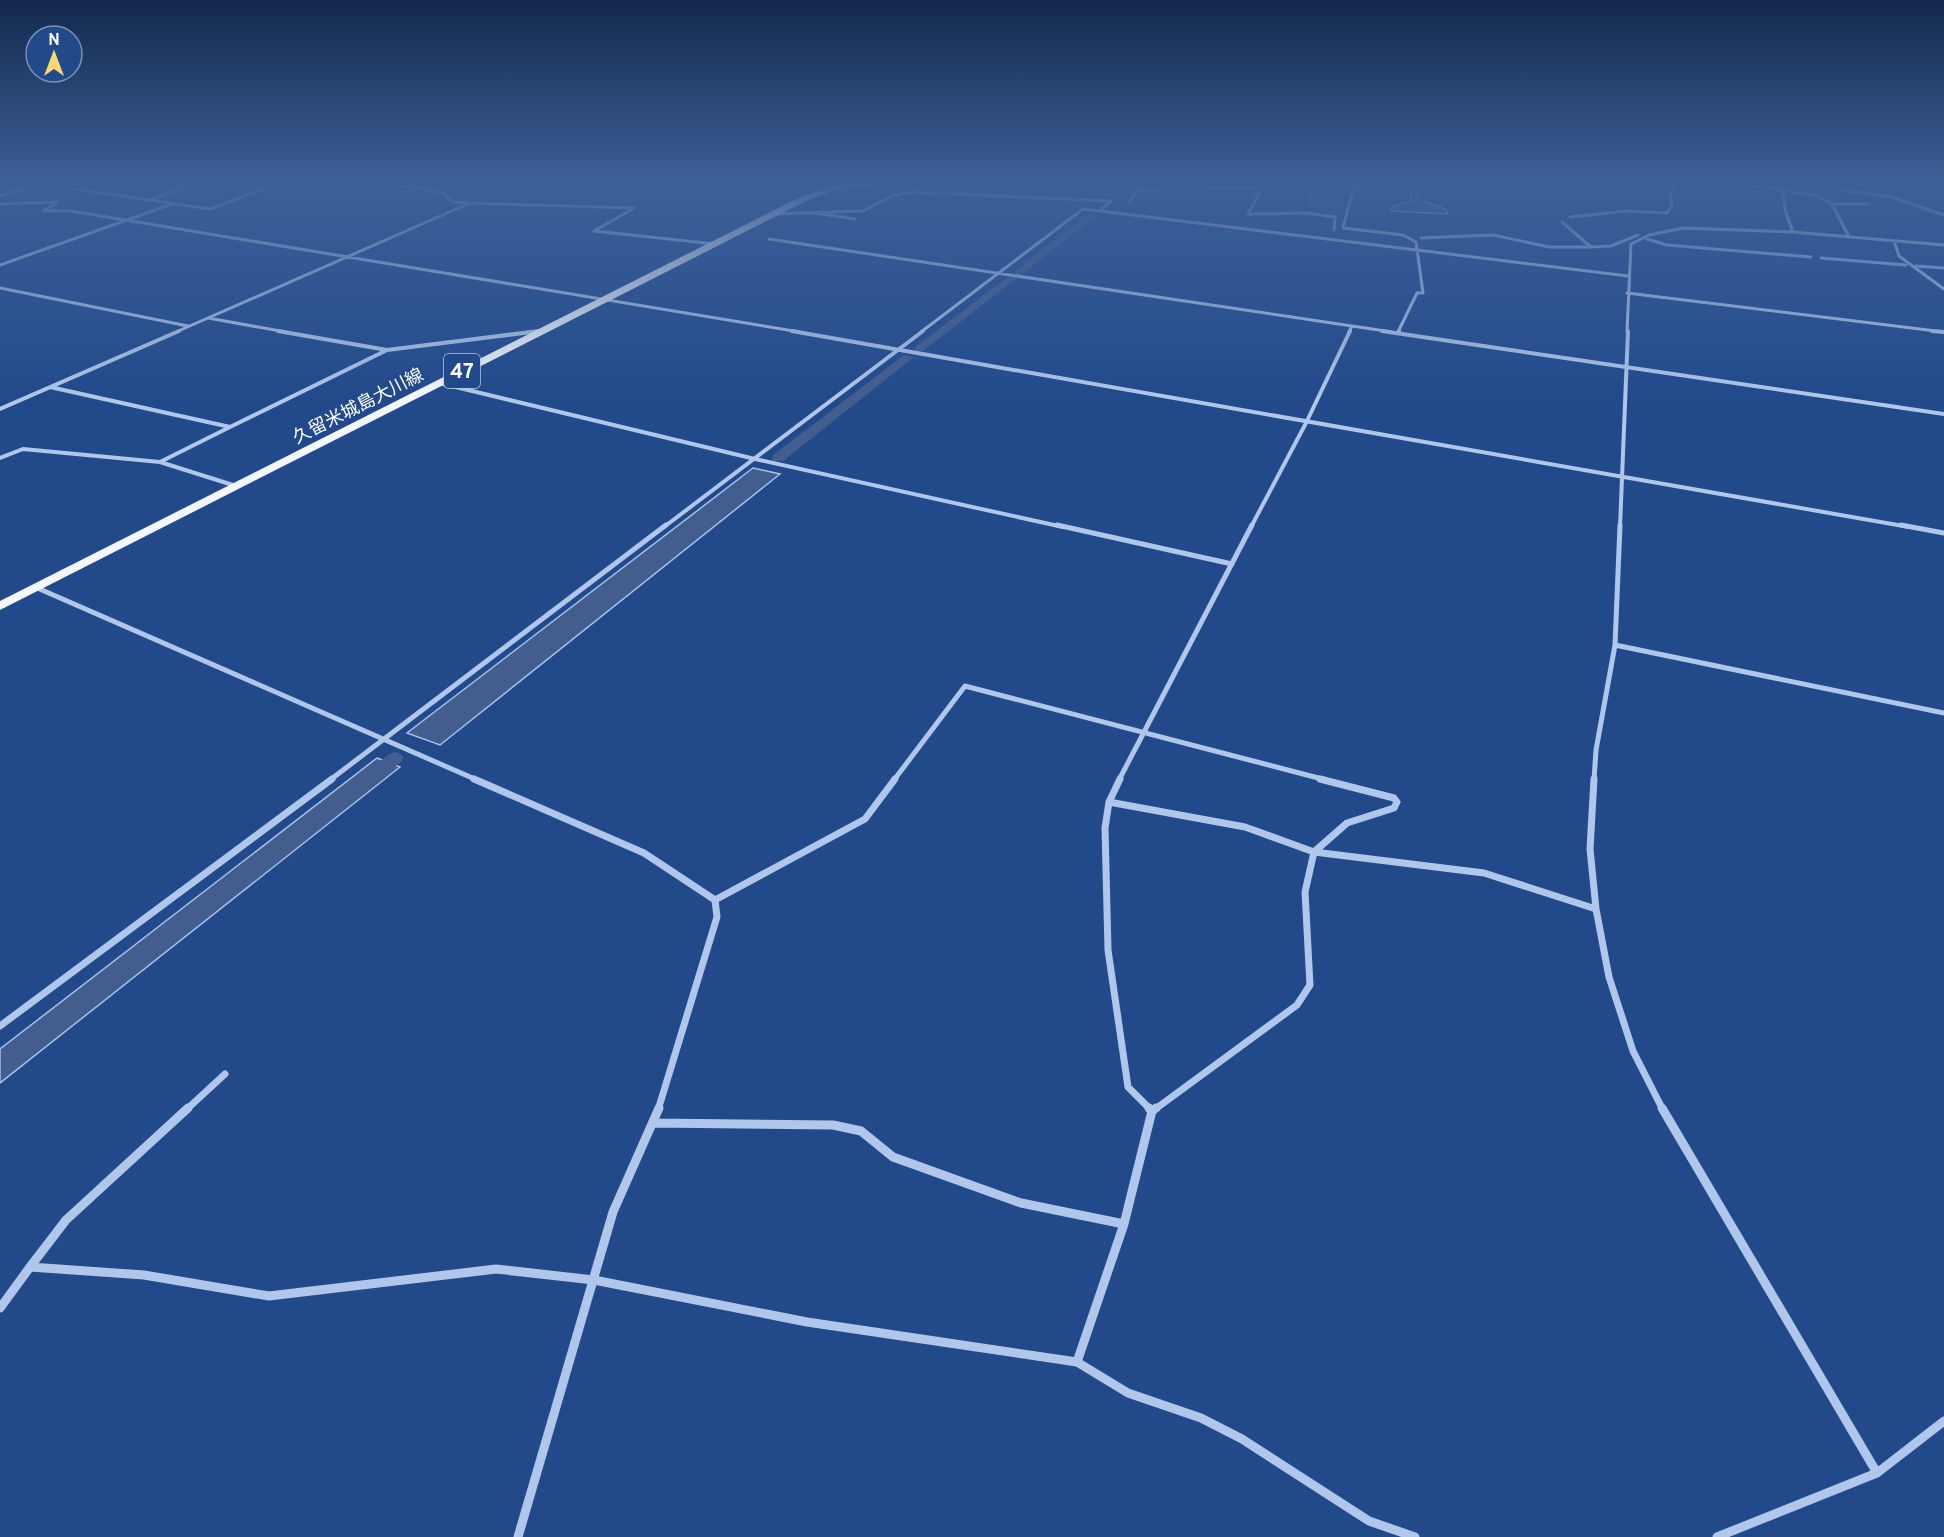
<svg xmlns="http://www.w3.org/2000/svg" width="1944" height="1537" font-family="Overpass,'Noto Sans JP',sans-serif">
  <rect width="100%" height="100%" fill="#224a8b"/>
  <path fill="#3663a8" d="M571,181c32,0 239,-4 251,6l-9,4 -3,-3 -256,-4z
    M1002,181h121l33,5h119l-17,3c-87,1 -173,4 -260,4 -55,0 -110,-6 -164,0l43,-7 118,-2z
    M1300,185h43l4,2 -4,20 -28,2 -7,-3v-17z
    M1406,185l124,-1 5,1 -79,6z"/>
  <path fill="#435e8e" stroke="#a4c1ec" stroke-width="1.5" d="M1411,191h4l8,10 22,8 3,5 -57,-3 2,-5 18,-5z
    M753,468l27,6 -340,271 -33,-12z
    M377,758l23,9 -400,316v-34z"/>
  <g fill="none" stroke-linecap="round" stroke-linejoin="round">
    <path stroke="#a4c1ec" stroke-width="3" d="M1828,181l14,9 50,7 52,18
      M1129,202l9,-12 121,-2 2,2 -13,24 59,-1 28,4 -1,13
      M1570,217l57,-6 40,2 5,-8 -2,-12 5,-3 -3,-9
      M1421,238l72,-3 56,12h42l-29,-25
      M1647,239l20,6 144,12
      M1591,247l20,-1 27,-11
      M1821,258l85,7
      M1916,266l28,2"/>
    <path fill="#435e8e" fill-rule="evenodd" d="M1090,213l7,2 -76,60h-6v-4z
      M1009,276l8,2 -94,73h-8v-4z
      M904,355l10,2 -131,104h-10v-6z
      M395,752l6,2 3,4 -3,4 -24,19h-12l-3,-4 3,-4 24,-19z"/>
    <path stroke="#b0c7eb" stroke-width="3" d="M57,181l11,7 142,21 74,-28
      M1140,181l299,3 153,-3
      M1727,181l90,15 15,8 17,33
      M1781,181l5,32 7,19
      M1361,186l-8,3 -10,39 60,7 13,7 7,51h-6l-19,39
      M0,196l45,-15
      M154,198l50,-17
      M470,203l164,5 -40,23 121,13
      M0,204l58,-2 -15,9h28l729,121
      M1832,204h36
      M815,213l40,6
      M772,214l91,-3 29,-15 17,-4 202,9 -11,10 528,65
      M769,239l583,87
      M1894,241l5,15 45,33
      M0,265l175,-62
      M0,288l188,38
      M1627,293l317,39
      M208,318l78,14
      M176,332l294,-129 -17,-1 -12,-10 -68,-11
      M531,332l8,-1
      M921,332l162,-123 17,2
      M1349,332l3,-6 40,6
      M1627,332l4,-88 18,-9 34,-7 110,4 151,13"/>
    <path stroke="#b0c7eb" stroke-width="4" d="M278,331l109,19
      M792,331l1117,196
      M1382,331l562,83
      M1932,331l12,1
      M1398,333l1,-2
      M439,383l316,76 308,68
      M50,387l180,40 -70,35
      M0,409l179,-78
      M230,427l157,-77 152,-19
      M0,458l23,-9 137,13 76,24
      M664,527l259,-196
      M1251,527l55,-104 44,-92
      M1620,527l8,-196"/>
    <path stroke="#b0c7eb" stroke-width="5" d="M1057,525l175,39
      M1901,525l43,8
      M35,587l442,193
      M1615,645l329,68
      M330,780l336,-255
      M894,780l71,-94 361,94
      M1119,780l133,-255
      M1594,780l2,-30 19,-105 5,-120"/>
    <path stroke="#b0c7eb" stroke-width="7" d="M474,779l170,74 71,47 2,17 -59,193
      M1120,779l-11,23 -4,26 3,122 20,137 23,23
      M1594,779l-4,70 6,60 13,68 24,74 30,59
      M1109,802l136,25 69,25 33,-29 47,-15 3,-6 -3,-4 -74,-19
      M715,900l150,-81 30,-40
      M0,1026l332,-247
      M186,1110l39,-36
      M1154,1110l143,-105 13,-20 -5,-93 9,-40 170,21 112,36"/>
    <path stroke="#b0c7eb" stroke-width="9" d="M1149,1108l3,3
      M1662,1108l215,365
      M654,1123l179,2 28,6 32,26 128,46 103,21
      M30,1267l36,-47 122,-112
      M0,1308l30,-41 114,8 125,21 227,-27 98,11 213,42 270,40 51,31 73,25 41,21 127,82 46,16
      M1077,1362l47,-138 28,-113 4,-3
      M518,1537l95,-325 46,-104
      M1717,1537l160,-64 67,-52"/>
    <path fill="#dbe6f9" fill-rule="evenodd" d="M813,181h11l17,6 -3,2z"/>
    <path fill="#f4f8fe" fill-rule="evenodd" d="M896,181h43l-100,8 -33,12 -806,409v-9l800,-404 38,-12z"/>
  </g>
  <linearGradient id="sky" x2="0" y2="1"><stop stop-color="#13294c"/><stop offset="0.46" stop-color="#3e6098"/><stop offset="1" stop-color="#3e6098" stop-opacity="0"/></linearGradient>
  <rect width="1944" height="397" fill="url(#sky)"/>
  <g text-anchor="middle" stroke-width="4.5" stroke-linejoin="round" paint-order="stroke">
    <g font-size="18" fill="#fff" stroke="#224a8b">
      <text transform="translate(358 406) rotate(-27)" y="6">久留米城島大川線</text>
    </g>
    <rect fill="#224a8b" stroke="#bdc9dc" stroke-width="1.5" x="444" y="354" width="36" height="34" rx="4.5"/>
    <g font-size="20" font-weight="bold" fill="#fff">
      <text x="462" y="378">47</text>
    </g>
  </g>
  <g transform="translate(54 54)"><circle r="28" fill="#224a8b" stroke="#7a92b9" stroke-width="1.5"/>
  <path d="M0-4.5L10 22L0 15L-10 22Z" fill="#f7d872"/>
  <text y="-9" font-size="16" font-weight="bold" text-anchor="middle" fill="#ffffff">N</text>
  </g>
</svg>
